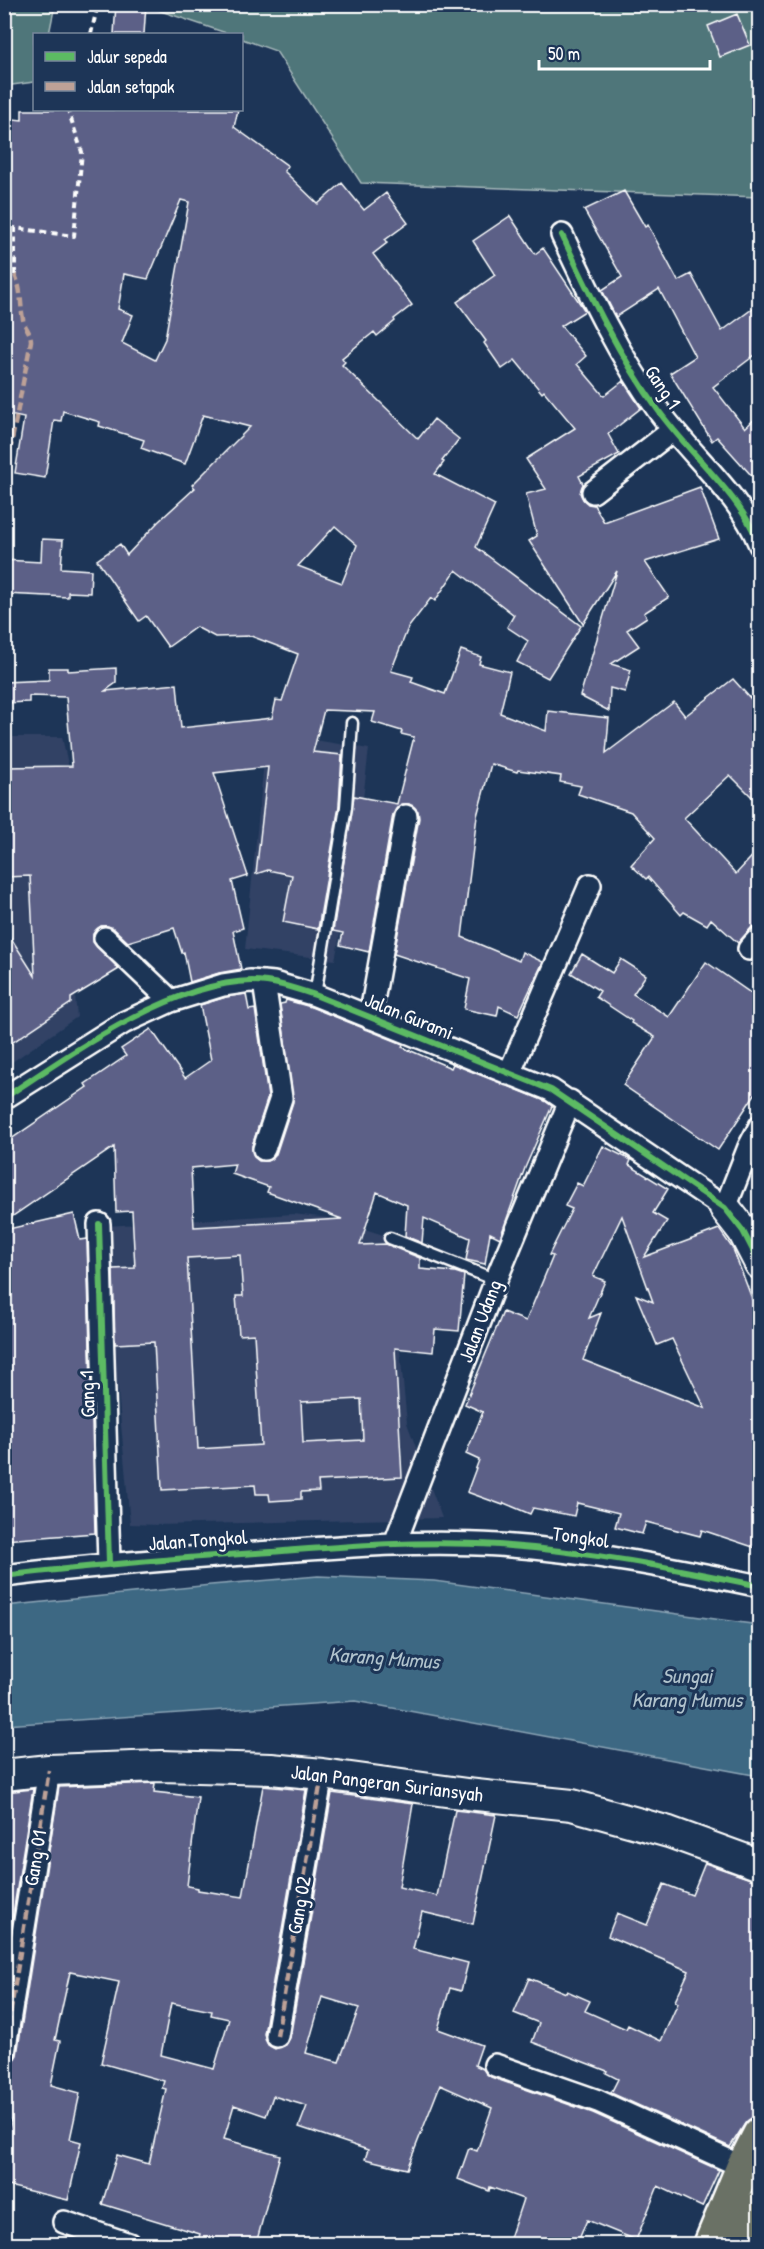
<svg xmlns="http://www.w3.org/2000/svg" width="764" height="2249" font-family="'Patrick Hand',sans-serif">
  <rect width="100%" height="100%" fill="#1d3557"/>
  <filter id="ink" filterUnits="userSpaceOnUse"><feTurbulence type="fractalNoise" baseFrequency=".0167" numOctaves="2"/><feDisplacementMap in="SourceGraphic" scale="12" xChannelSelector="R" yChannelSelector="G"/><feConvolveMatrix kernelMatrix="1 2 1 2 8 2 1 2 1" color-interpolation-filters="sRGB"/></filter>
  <g filter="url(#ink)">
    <path fill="#304265" d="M267,732l102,17 -12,101 -22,110 -90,-11z
      M5,737h57l6,27 5,76 -2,112 6,65 -72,50z
      M293,1214l37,4 66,21v70l11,114 35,95 -284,7 -28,-1 -21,-233 -3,-65z"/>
    <path fill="#50767a" stroke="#a8babc" stroke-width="1.5" d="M4,5h51l-6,29h-15v48l-29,4z
      M143,5h616v192l-398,-14 -85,-132 -34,-12v-5h-13z"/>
    <path fill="#3d6883" stroke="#8ba4b5" stroke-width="1.5" d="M318,1576l116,5 325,44v151l-404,-75 -350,24v-119l206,-21z"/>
    <path fill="#5b6187" stroke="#fff" stroke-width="1.5" fill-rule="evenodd" d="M116,4h30l-2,30h-30z
      M737,14l13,31 -30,12 -12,-31z
      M22,110h216l-4,17 54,39 -4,5 34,33 24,-21 22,27 22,-17 22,30 -23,17 2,3 -14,11 39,51 -18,14 1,2 -18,15 -3,-4 -32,26 3,4 -3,3 76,74 16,-20 25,20 -17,22 2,1 -9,12 60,31 -19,42 105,79 -33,52 -31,-16 11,-21 -21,-14 7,-12 -58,-45 -21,31 -4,-3 -23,30 -17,43 22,6 -2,5 34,12 16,-44 20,7 -2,7 31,8 -10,41 46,18 2,-20 61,7 -3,35 68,-51 11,14 48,-37 26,29v96l-29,-29 -46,43 52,56 23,-25v75l-8,4 -13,15 -27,-24 -4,6 -23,-13 -3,3 -33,-38 -2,2 -15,-14 24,-27 -24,-26 -53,-18 3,-8 -21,-4 1,-6 -43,-6 -1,2 -26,-8 -14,52 -15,121 57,24 3,-9 21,10 -25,53 -19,-9 -2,10 -33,-7 6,-30 -76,-25 25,-136 -1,-7 -9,-7h-8l-8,10 -24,138 -29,-7 3,-12 -10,-2 21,-135 43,8 17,-67 -13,-3 1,-3 -30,-9 3,-10 -51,-2 -11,42 29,3 -3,51 -21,123 -35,-7 9,-47 -24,-5 -12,4 12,-107 -54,6 34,103 -16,5 11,47 -10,3 8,38 -22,4 -29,9 -6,-30 -2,1 -8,-25 -46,14 -15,-14 -6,-2h-6l-8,8v8l26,27 -48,29v5l-67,45v-121l31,49 -5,-100 -26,1v-110l68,-1 -6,-69 -37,-1v6l-25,1v-21l45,-2v-12h19v3l48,-3v15l-11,8 72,-7 4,44 91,-10 4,-18 6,1 16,-47 -47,-18 -36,1 -19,-10 -28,20 -22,-31 -7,5 -42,-61 23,-16 7,11 31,-33 37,-34 -3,-3 58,-58 -47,-12 -18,49 -44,-16 3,-8 -45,-14 1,-4 -37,-11 -2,10 -7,-1 -9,58 -30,-5 9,-55 -20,-4v-79l7,-31 -7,-1v-185l18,2zM181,200l8,2 -24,137 -10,21 -33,-17 11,-28 -15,-6 6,-35 24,5zM335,526l22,19 -15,38 -44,-17z
      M624,191l21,36 3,-2 30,56 13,-7 31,57 37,-27v48l-46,35 32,41 14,-13v69l-42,-47 -5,4 -42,-68 25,-16 -36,-68 -43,28 -14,-27 20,-13 -38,-67z
      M510,216l25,38 8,-6 42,63 -24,15 25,30 -9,8 27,32 19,-15 18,27 -33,26 11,20 -40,22 4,8 -3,9 3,6 5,5 6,1 10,17 96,-35 19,52 -74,23 24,35 -25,16 3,4 -20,13 12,16 -28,18 20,6 -6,22 -15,-4 -1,23 -29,-15 37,-125 -34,53 -54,-83 8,-5 -11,-42 20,-5 -20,-30 49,-31 -31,-37 -2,2 -27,-33 -13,9 -18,-26 2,-2 -29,-39 38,-27 -22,-34z
      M42,539l21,1 -2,28 30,2 -1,23 -22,-1v5l-64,-3v-34l37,2z
      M582,954l30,19 9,-14 25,16 -13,19 36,23 37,-55 53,37v89l-41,62 -95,-65 32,-48 -24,-14 1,-2 -36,-24 4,-6 -29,-18z
      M246,994l3,16 6,-1 13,88 -16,49 2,11 5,4h8l9,-7 17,-52 -13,-98 5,-1 1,-3 25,7 92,37 -1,3 49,21 2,-4 92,37 7,5 -27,62 -25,70 -10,-5 -5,31 -19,-4 4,-22 -46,-20 -2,25 -17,-7 2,-31 -30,-13 -17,53 26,-1 34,14v11l35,3 9,3 -5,56 -24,-2 -2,23 -38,-4 7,129 -84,4 1,10 -18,1v7l-31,2 -1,-7h-13l-1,-9 -93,5 -8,-148 -39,2 -2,-75 22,-1 -3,-57 -16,1 -2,-65 -110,75v-78l83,-57 -2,-3 41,-28 -5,-7 30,-20 34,49 26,-18 -11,-55 26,-8zM235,1164l-3,10 37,13 -2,5 75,27 -148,8 -3,-59zM240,1255l3,41h-7l3,39 15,-1 7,111 -63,4 -11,-191zM361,1399l2,41 -60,3 -2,-41z
      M603,1146l28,14 -2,5 39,24 -15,24 14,8 -23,36 75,-28 14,20 26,68v232l-57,-19 -2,6 -54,-14 -4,12 -27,-7 4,-14 -42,-10 -3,13 -41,-8 -3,6 -26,-11 -1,2 -36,-13 12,-32 -13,-6 17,-42 -18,-8 38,-92 23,9 27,-65 -4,-1 23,-46 -7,-3 12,-23 6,3zM622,1216l31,86 -17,-7 21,50 15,-6 33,69 -122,-48 18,-47 -12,5 16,-37 -12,-5z
      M74,1214l6,26 7,-1 8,294 -91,7v-310z
      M155,1783l-1,9 44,5 -11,89 11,2v2l45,7 20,-111 43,4 -42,244 4,11 7,4 11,-4 4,-7 42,-245 81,11 -14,83 38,9 18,-86 41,5 -23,109 -51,-12 -9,37 55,14 -7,28 -11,-3 -12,41 44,16 -7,20 8,4 8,8 102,36 126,57 -17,37 -44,-21 -22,54 -49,-20 -10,24h-69l15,-45 -33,-12 -1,4 -31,-12 11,-31 8,3 15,-43 -52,-23 -33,84 -42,-10 3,-9 -69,-23 8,-21 -34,-10 -7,20 -32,-11 -10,34 56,16 -24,89h-59l3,-10 -98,-30 15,-49 32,9 17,-75 -4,-1 2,-7 -63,-18 18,-81 -49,-10 -15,68 5,1 -9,44 29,8 -10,46 11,3 -13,58 -64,-15v-35l7,-30 -7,-2v-53l9,-4 4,-6 42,-268zM322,1997l37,11 -20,54 -33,-9zM171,2003l41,8 -1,4 18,4 -15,50 -53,-14z
      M33,1789l-29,180v-175l1,-2z
      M705,1863l54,19v225l-3,9 -10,6 -16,25 -119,-54 7,-14 -12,-6 1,-2 -75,-29 7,-19 -25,-10 15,-35 37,15 1,-2 23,10 -5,10 41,18 2,-4 33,16 17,-38 -3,-2 14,-30 -81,-35 9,-23 30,12 17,-41 28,11z"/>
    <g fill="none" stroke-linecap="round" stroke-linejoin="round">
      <g stroke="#fff" stroke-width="15">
        <path id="lane" d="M315,995l31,-188 6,-84
          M390,1238l106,42"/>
      </g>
      <g stroke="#fff" stroke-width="26">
        <path id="street" d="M562,235c28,60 57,121 96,175 32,45 81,83 102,135
          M593,492l80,-62
          M105,938l66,63
          M749,949l11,-12
          M370,1018l36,-202
          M509,1074l81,-189
          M4,1098l119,-75 48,-22 52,-16 27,-4 24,2 41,12 236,95 174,118 24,-61 11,-21
          M264,1149l17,-51 -17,-116
          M99,1224l10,339
          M395,1543l101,-263 74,-179
          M4,1576c90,-11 178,-18 268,-24 76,-6 151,-12 227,-7 88,6 174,23 261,41
          M277,2036l45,-262
          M4,2053l45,-283
          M495,2065l103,36 145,66
          M64,2222l65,22"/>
      </g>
      <g stroke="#fff" stroke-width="34">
        <path id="secondary" d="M725,1208l18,23 17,33
          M4,1775l45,-5 112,-4 110,3 51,5 145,20 105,11 97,27 91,33"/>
      </g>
      <g stroke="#fff" stroke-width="38">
        <path id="highway" d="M711,2244l32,-77 17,-33
          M745,2244l15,-37"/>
      </g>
      <path stroke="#fff" stroke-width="4" stroke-dasharray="6 4.5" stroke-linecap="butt" d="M91,34l7,-30
        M15,275v-47l59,8 8,-84 -14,-42"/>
      <use href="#lane" stroke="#1d3557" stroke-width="10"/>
      <use href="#street" stroke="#1d3557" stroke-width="21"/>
      <use href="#secondary" stroke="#1d3557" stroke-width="30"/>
      <use href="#highway" stroke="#6a7165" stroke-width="33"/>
      <path stroke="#bda197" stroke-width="4.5" stroke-dasharray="9 4.5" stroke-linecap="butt" d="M4,443l7,2 20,-104c0,-9 -7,-14 -8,-22 -3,-15 -1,-29 -8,-44
        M277,2036l45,-262
        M4,2053l45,-283"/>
      <g stroke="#1d3557" stroke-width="10">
        <path id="cycleway" d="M562,235c28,60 57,121 96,175 32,45 81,83 102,135
          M4,1098c66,-44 167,-116 248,-117 22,0 42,7 63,14l236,95 174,118 18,23 17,33
          M99,1224l10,339
          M4,1576c90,-11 178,-18 268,-24 76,-6 151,-12 227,-7 88,6 174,23 261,41"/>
      </g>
      <use href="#cycleway" stroke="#5cba63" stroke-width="6"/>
    </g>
  </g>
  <g text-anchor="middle" stroke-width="6" stroke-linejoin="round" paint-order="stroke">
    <g font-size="20" fill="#fff" stroke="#1d3557">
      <text transform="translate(663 387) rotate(56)" y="7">Gang 1</text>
      <text transform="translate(409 1016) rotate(22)" y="7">Jalan Gurami</text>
      <text transform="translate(480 1321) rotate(-69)" y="7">Jalan Udang</text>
      <text transform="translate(87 1394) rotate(-92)" y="7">Gang 1</text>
      <text transform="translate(581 1537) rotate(8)" y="7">Tongkol</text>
      <text transform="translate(198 1540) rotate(-4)" y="7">Jalan Tongkol</text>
      <text transform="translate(387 1783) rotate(7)" y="7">Jalan Pangeran Suriansyah</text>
      <text transform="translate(35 1858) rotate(-81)" y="7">Gang 01</text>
      <text transform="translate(299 1905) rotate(-80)" y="7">Gang 02</text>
    </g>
    <g font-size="21" font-style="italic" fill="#b1c3cd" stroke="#1d3557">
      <text transform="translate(384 1658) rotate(4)" y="7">Karang Mumus</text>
      <text x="687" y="1683">Sungai<tspan x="687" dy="24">Karang Mumus</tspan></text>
    </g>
  </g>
  <rect width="764" height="2249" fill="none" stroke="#1d3557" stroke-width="24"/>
  <rect x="12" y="12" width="740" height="2225" fill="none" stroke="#fff" stroke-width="2" filter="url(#ink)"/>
  <rect x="33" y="33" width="210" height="78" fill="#1d3557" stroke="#77869a" stroke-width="1.5"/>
  <rect x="45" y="52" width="30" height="9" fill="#5cba63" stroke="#77869a" stroke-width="1.5"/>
  <text x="87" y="63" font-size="18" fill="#ffffff">Jalur sepeda</text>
  <rect x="45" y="82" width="30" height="9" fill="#bda197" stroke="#77869a" stroke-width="1.5"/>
  <text x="87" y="93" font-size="18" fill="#ffffff">Jalan setapak</text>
  <path d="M539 60v9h171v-9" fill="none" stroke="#ffffff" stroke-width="3"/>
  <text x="548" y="60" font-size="18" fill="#ffffff" stroke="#1d3557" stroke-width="4.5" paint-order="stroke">50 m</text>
</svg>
